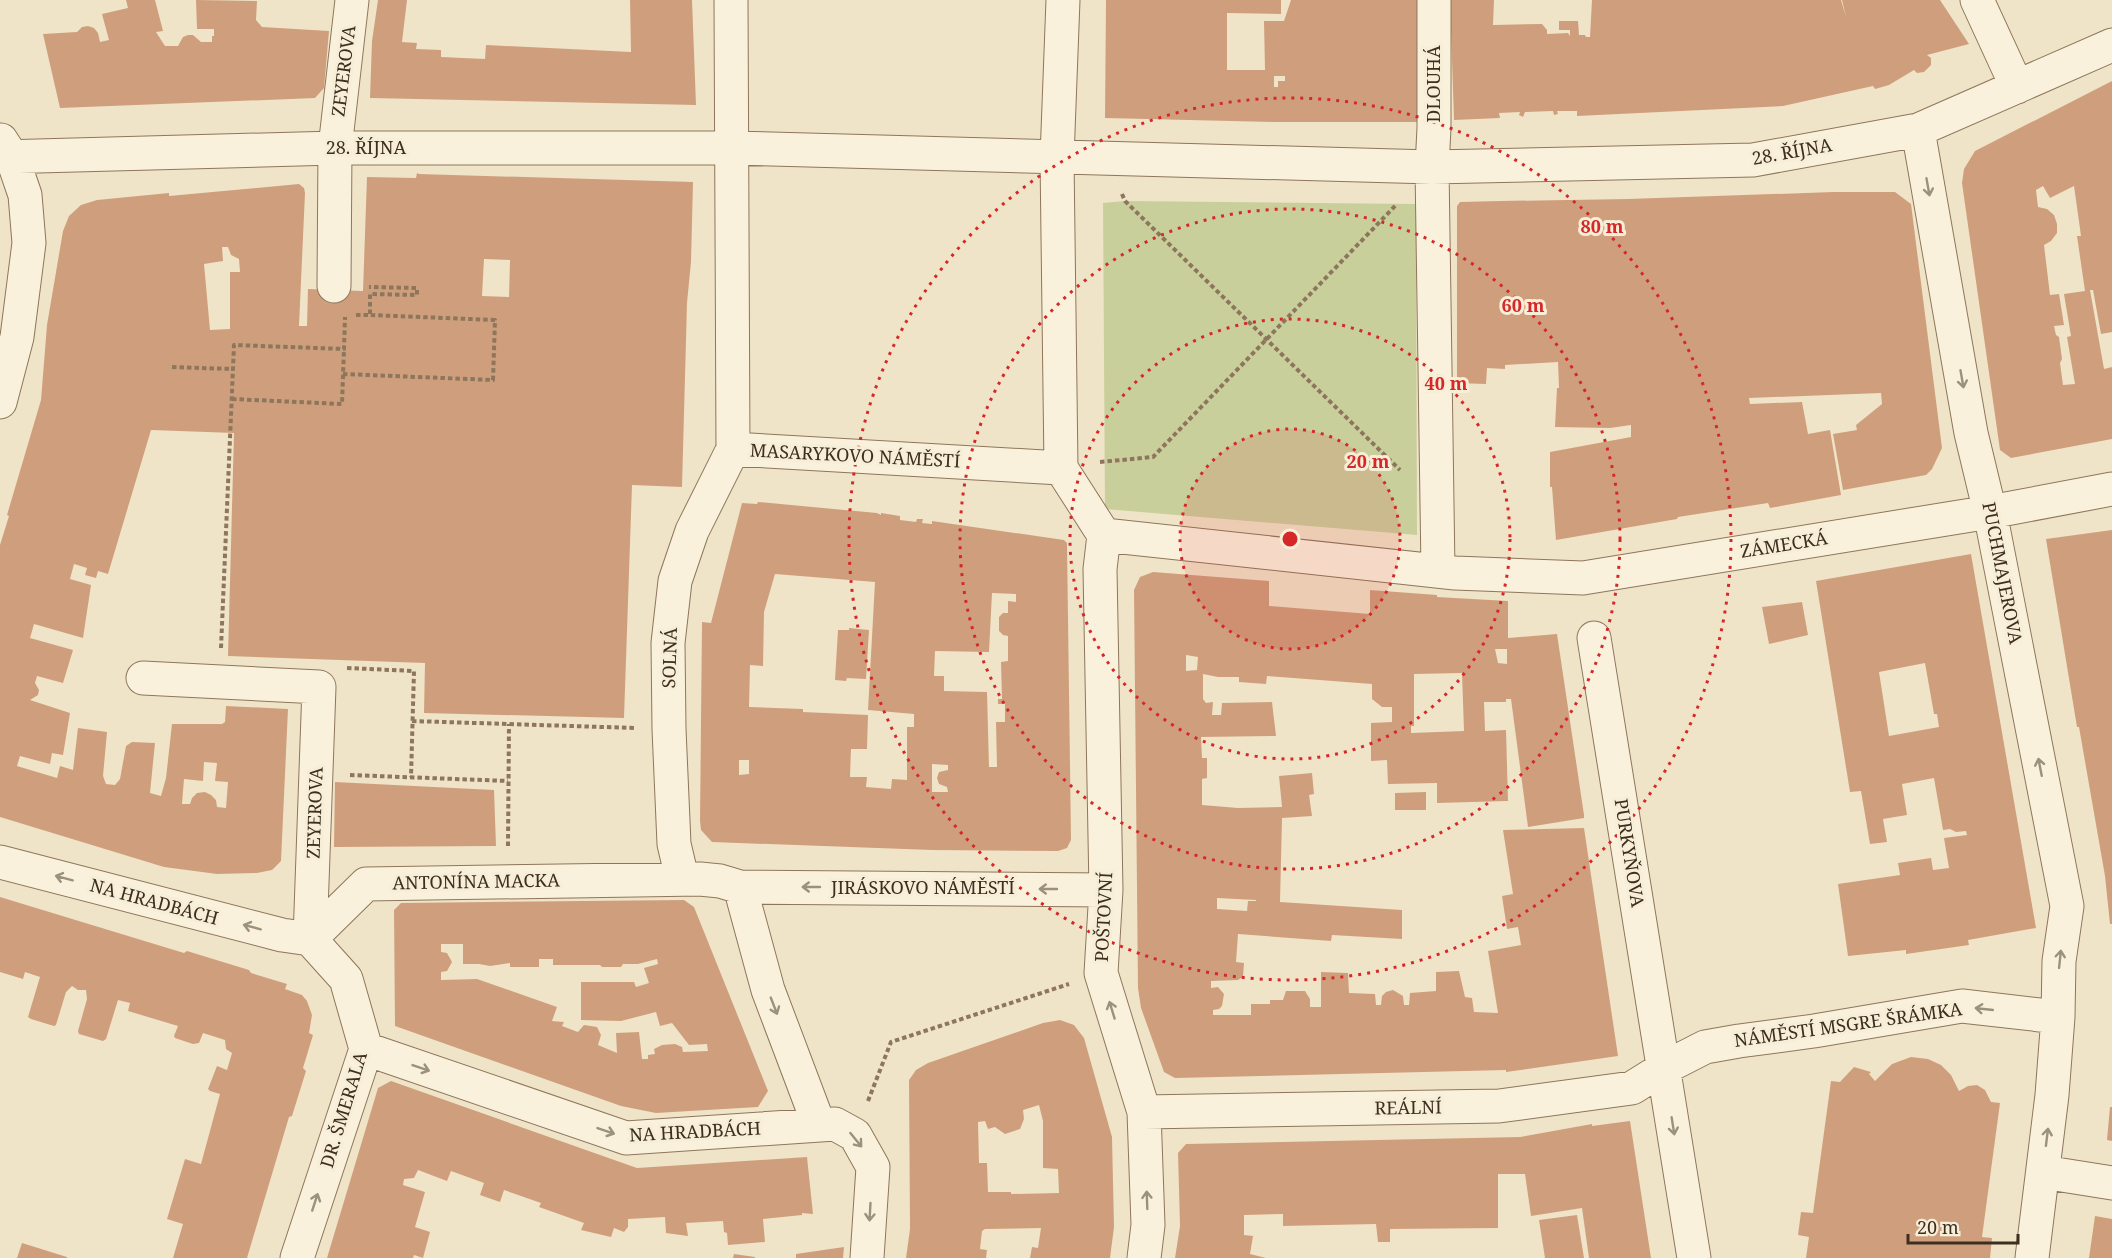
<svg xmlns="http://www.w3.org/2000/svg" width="2112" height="1258" font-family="'Noto Serif',serif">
  <rect width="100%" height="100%" fill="#f0e4c8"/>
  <path fill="#c9cf9b" d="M1125,201l291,3 1,331 -312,-26 -2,-306z"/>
  <path fill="#cf9f7d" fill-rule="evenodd" d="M126,0h29l8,31 -7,1 9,14h13l5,-9 5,-2h5l8,7h11v-6h2v-7h-17l-1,-29 61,1 -1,19 6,7 67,4 -5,57 -9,10 -255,10 -17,-74 34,-2 5,-5 6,-1 6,2 4,5 2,9 9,-2 -7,-26 26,-6z
    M378,0h29l-5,42 15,1 -1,6 25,1v7l44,2 1,-14 145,7 -1,-52h62l4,105 -326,-7 2,-57z
    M1106,0h175v14l-54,-1v57h38l-1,-49h20l7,-21h127l4,122h-149l-168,-4zM1274,76h11v5h-7v6h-4z
    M1450,0h44l-1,25 49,-1 5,6v4l21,-1 2,3v-6h-11v-9h19l1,14h6l1,2h4l2,-37h249l5,17 -4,-17h98l29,44 -42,11 4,3v7l-7,7 -7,1 -3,-3 -25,15 -14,4 -2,-3 -90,20 -206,10v-5h-20l1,3 -4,1 -1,-4 -28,1 -2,5 -4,-2 1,-3 -21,1 1,5 -46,2z
    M2112,81v251l-11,2 -8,-44h-3l14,79 8,-2v72l-101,19 -11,-8 -38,-267 2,-14 11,-18zM2043,186l7,12 24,-12 7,50h-4l8,55 -21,3 7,42 -4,1 8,47 -12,1 -3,-22 2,-4 -3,-22 -3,-2 -2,-9 10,-1 -5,-31 -9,1 -6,-50 7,-4 6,-8v-9l-3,-9 -7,-6 -9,-2 -2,-17z
    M417,173l2,1 274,8 -2,80 -4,41 -5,184 -50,-2 -8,233 -200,-5 1,-50 -197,-7 6,-223 -83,-3 -43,144 -10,-3 -2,7 -11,-3 2,-7 -13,-4 -4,15 21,6 -8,53 -49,-14 -4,14 43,12 -10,33 -26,-7 -2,7 4,7 -1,5 -8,5 40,13 -7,42 -11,-2 -2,11 -30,-8 -3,10 40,12 3,-12 13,4 5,-42 29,4 -4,44 3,8 9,1 5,-6 6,-33 6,-4 23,1 -5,50 11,3 5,-18 6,-54h50l3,-2 1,-16 62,3 -7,152 -9,9 -15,3 -40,1 -53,-7 -164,-50v-272l9,-29 -2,-1 34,-115 6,-75 16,-94 6,-15 12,-11 16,-5 72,-7v3l130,-12 5,4 1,5 -6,133h8l1,-37 55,2 4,-114 49,1zM222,247h6l3,8 8,4 1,13h-10v57l-20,1 -6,-66 19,-3zM484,259l26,1 -1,37 -27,-1zM204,762l13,1 -2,18 13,1 -2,26 -9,-1 -1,-7 -5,-5 -6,-3 -8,1 -5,5 -2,6h-8l2,-25 19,2z
    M1833,192h62l16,12 31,244 -10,21 -6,6 -83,15 -10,-56 24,-4 -1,-5 26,-21 -1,-11 -132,5 1,6 52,-2 6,32 22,-4 11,65 -71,13 -2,-5 -90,14 -1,2 -121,21 -4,-53h-2v-35l81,-15v-12l-21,3 -55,-1 2,-39h2l-1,-26 -53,3v4l-18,-1 -1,16 -29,-1v-177l3,-4 41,-1 127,-2z
    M758,502l119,11 4,2v-2l19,3v4l16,2 1,-3h6l-1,4 10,1v-3l132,19 3,3 4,297 -4,8 -9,3 -126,-1 -220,-8 -11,-12 -1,-9 2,-199 9,1 31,-120 15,1zM775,574l100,8 -7,128 46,4v13h-7v53l-15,-1 -1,10 -25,-2 1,-10h-17l1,-28h16l1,-34 -65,-3v-3l-54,-2 1,-42 13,1 1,-54zM992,593l24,1v8l-8,-1v12h-5l-4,4v14l4,4 5,1v25l-7,1 1,37h-4v5h7v18h-9l1,45h-8l-2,-75 -43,-1v-15h-10l1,-25 54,1zM739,760h10v14l-10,1zM932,764l16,1v5l-9,2 -2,6 2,6 8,3 1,5h-16z
    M2112,530v394h-2l-5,-48 -26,-149h-2l-31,-188z
    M1971,554l65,374 -68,12 1,5 -63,9v-4l-58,6 -10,-72 62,-9 -2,-12 33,-5 2,12 16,-2 -5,-30 23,-3 -1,-4 -10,1 -6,-3 -7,1 -9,-52 -32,6 5,31 -24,4 4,23 -17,2 -9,-53 -11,1 -34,-211zM1925,663l9,51h3l2,13 -50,9 -10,-64z
    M1153,572l116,9v25l101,8v-24l67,5v2l71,4v37l49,-4 27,181v3l-56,9 -17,-128h-5v3h-22l1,29 21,-1 2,71 -71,2v-20l-49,1 -1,-24 -16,1v-38l21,-1v-15h-10l-10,-8v-15l-105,-8 -1,8 -27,-2v-5h-21l-15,-3v25l3,4 7,-1 -1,13h9l1,-12 50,-1 4,34 -75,1 1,21h5v20l-5,1v26l36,3 44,-1 -3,-31 33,-3 2,21 -5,1 3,21 -30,2 -2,84 122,8v29l-70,-4 -1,6 -93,-7 -2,28 8,1 -1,14 -5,3 -27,1v7l7,-1 6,7 -2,12 -3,3 -6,1v5h38v-11h19v-4h13l3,-9h19l5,8v8h11v-35l27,1 1,20 26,1 1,11h5l1,-9 4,-4 7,-2 10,6 1,9h5l1,-12 26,-2v-19l23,-1 6,26 7,1 2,14 24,1 -10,-62 33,-6 -3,-18 -11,2 -5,-33 11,-2 -10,-64 81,-2 34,228 -112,16v-2l-331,8 -11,-6 -23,-64 -3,-20 -4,-398 6,-13zM1495,649h12v15l-9,-1zM1186,655l12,2 -1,13 -11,1zM1462,673l2,58 -53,2v-7h3v-52zM1217,898l39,2v1h-8l-1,10 -30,-2z
    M1802,602l6,33 -39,9 -7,-37z
    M849,628l20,2 -3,49 -19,-1 -1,3 -11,-1 3,-50h11z
    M335,782l159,8 2,56 -162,1z
    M1426,792v18h-31v-17z
    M0,897l184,56 3,-2 62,19 2,3 36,11 -2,5 17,6 5,6 5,14 -3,18 4,2 -10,33 3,3 -14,45 -3,1 -42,141h-74l10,-34 -16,-5 18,-60 16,5 19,-70 -10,-3 -2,-2 9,-23 10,4 5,-17 -6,-4 -1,-9 -22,-7 -4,10 -6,1 -18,-6 -1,-2 4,-10 -50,-15 2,-8 -12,-3 -12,39 -3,2 -24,-7 -1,-3 9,-32 -1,-9h-8l-6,-4 -6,6 -10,33 -2,1 -23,-7 -3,-2 12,-40 -15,-5 -2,7 -23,-7z
    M684,900l10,7 74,184 -10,16 -102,6 -35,-7 -226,-80 -1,-116 7,-7zM441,944h22v20h16l11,2 20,-3v4h29v-8h14v6h47l2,2h19l2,-3h15l19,-5 1,5 -14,4 5,15 -13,4 -2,-5h-53v38l40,1 35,-9 4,14 12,-3 17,22 18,-1 1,7 -25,1 -1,-5 -7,-3 -13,1 -8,4 1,5 -7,1v4h-6l-3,-27 -23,1 1,20 -19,-8 3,-10 -4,-8 -13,-2 -6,7 -16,-6 2,-4 -12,-1 5,-14 -80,-28 -36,1v-8l6,-1 5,-9 -5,-9 -6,-1z
    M1060,1020l14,5 10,13 28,99 2,90 -4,31h-80l2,-11 6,1 3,-20 -56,1 -3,2 -2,18 7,1 -1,8h-80l4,-29 -1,-149 7,-10 12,-7 115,-40zM1039,1105l4,16v47l15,1 1,24 -48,1v-2h-23l-1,-29h-8l-1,-41 7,-1 3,8 7,-2 10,7 15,-5 4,-10 -1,-9z
    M1911,1057l17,2 13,6 10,10 8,16 9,-5 9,-1 8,5 6,12 9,1 -18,134 10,1 -2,20h-184l3,-21 -11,-2 3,-23 12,1 18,-132 9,1 14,-15 17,5 -2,2 6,7 17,-17z
    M391,1081l246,87 170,-11 6,57 -11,-1v2l-39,4 2,23 -37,3 -1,-12 -3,-1 -1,-11 -37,2 2,13 -22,-3 -1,-16 -37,2v8l-4,5 -10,-4 -3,9 -30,-7 3,-7 -45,-16 2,-4 -37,-13 -4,12 -20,-7 4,-12 -33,-12 -4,10 -29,-11 -4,8 -10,1 -1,6 22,7 -10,35 15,5 -7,26 -9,-3 -1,3h-86l51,-170z
    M2110,1107h2v34l-5,-1z
    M1630,1121l21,137h-62l-7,-50 -51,8 -6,-42h-27v54l-108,1v13h-12l-2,-18 -93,2v-12l-39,1v20l9,1 -3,18 16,4h-91l5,-32 -2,-73 8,-9 334,-7 72,-13v2z
    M1577,1215l7,43h-39l-6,-38z
    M2095,1216l17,3v39h-23z
    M22,1243l45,14v1h-50z
    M844,1247l-1,11h-47v-4z
    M734,1254l21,3v1h-22z"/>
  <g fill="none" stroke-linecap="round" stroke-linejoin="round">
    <g stroke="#8d765c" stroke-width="35">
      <path id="minor" d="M1063,0l-6,158 4,310 43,67 -4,34 6,321 -5,83 43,139 4,113 -4,33
        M1434,0v128l-2,39 6,404
        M1977,0l40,87
        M1918,130l53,303 19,79 77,394 -8,55 -1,56
        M0,157l335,-9h397l700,19 321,-7 165,-30 194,-85
        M334,286l1,-138 17,-148
        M0,402l17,-65 12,-94 -4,-48 -13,-38 -11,-17
        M733,449l328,19
        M1104,535l351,38 128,5 407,-66 122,-23
        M1594,638l100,620
        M143,678l176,9 -9,252
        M0,862l282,73 28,4
        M682,878l-8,-34 -5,-115 -1,-86 7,-62 17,-50 41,-82 -2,-449
        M310,939l56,-55 334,-5 20,2 20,6
        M366,1049l260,89 209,-14 20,11 18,32 -6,91
        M1144,1112l355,-6 133,-18 32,-20 41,-21 34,-6 75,-10 148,-25 96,11 -6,78 -20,163
        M819,1125l-51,-135 -28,-103 366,3
        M2043,1172l69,11
        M297,1258l69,-209 -20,-70 -36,-40"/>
    </g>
    <path stroke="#8d765c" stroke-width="4" stroke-dasharray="4.5 3" stroke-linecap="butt" d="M1122,194l3,7 275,269
      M356,315h14v-21l47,1v-7l-48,-1
      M172,367l61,2
      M343,374l150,6 2,-60 -125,-5
      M232,399l110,5 2,-55
      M1100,462l53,-5 243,-252
      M221,648l13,-303 110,4 1,-32
      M347,668l67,3 -3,106
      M412,721l223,7
      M350,775l158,6
      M508,846l1,-122
      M868,1101l23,-59 178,-58"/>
    <use href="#minor" stroke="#faf1dc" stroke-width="33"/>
  </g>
  <defs><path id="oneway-shaft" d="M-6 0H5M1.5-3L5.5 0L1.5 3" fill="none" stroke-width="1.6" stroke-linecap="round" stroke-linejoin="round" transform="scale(1.5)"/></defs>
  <g stroke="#9c907e">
    <use href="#oneway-shaft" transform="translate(1928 187) rotate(80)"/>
    <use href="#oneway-shaft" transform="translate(1962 379) rotate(80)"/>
    <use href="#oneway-shaft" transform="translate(2040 767) rotate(-101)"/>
    <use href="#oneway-shaft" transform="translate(64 878) rotate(-165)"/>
    <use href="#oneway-shaft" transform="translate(811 887) rotate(-180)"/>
    <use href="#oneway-shaft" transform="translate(1048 889) rotate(-180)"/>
    <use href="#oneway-shaft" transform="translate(252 927) rotate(-165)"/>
    <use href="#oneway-shaft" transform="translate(2060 959) rotate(-84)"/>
    <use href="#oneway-shaft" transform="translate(774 1006) rotate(69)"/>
    <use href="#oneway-shaft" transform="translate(1984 1009) rotate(-174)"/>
    <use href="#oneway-shaft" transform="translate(1112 1010) rotate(-107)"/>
    <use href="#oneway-shaft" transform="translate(421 1068) rotate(19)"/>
    <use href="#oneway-shaft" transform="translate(1673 1126) rotate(81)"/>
    <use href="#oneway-shaft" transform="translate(606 1131) rotate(19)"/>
    <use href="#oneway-shaft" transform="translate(2047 1137) rotate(-83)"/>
    <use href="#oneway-shaft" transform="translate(856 1140) rotate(51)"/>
    <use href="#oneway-shaft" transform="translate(1147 1200) rotate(-92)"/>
    <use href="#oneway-shaft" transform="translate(315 1202) rotate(-72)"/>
    <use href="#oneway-shaft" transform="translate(870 1212) rotate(93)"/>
  </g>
  <circle cx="1290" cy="539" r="110" fill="#d62828" fill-opacity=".12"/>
  <g fill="none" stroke="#d62828" stroke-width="3" stroke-dasharray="3 6">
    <circle cx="1290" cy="539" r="110"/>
    <circle cx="1290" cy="539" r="220"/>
    <circle cx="1290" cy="539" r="330"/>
    <circle cx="1290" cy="539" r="441"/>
  </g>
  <g text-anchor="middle" stroke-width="6" stroke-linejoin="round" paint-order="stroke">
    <g font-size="18" fill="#3d2e20" stroke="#f7eed8">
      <text transform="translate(344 71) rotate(-83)" y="6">ZEYEROVA</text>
      <text transform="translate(1434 84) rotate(-90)" y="6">DLOUHÁ</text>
      <text x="366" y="154">28. ŘÍJNA</text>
      <text transform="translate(1792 152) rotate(-10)" y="6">28. ŘÍJNA</text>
      <text transform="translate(855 456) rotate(3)" y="6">MASARYKOVO NÁMĚSTÍ</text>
      <text transform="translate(1784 545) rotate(-9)" y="6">ZÁMECKÁ</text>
      <text transform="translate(2002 573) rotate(79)" y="6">PUCHMAJEROVA</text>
      <text transform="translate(670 658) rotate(-88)" y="6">SOLNÁ</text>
      <text transform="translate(315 813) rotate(-88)" y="6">ZEYEROVA</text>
      <text transform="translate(1629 853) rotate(81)" y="6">PURKYŇOVA</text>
      <text transform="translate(476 882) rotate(-1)" y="6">ANTONÍNA MACKA</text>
      <text x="923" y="894">JIRÁSKOVO NÁMĚSTÍ</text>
      <text transform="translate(154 902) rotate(15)" y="6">NA HRADBÁCH</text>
      <text transform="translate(1104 917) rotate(-87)" y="6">POŠTOVNÍ</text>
      <text transform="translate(1848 1025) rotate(-8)" y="6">NÁMĚSTÍ MSGRE ŠRÁMKA</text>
      <text transform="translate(1408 1108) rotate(-1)" y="6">REÁLNÍ</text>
      <text transform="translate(344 1110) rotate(-73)" y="6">DR. ŠMERALA</text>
      <text transform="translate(695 1132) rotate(-3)" y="6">NA HRADBÁCH</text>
    </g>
  </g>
  <circle cx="1290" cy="539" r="9" fill="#d62828" stroke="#f7eed8" stroke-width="3"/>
  <g font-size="18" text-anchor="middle" font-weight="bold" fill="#d62828" stroke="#f7eed8" stroke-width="6" stroke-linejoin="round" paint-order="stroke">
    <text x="1602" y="233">80 m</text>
    <text x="1523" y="312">60 m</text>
    <text x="1446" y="390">40 m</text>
    <text x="1368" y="468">20 m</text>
  </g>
  <path d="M1908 1234v9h110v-9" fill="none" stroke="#3d2e20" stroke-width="3"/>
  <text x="1917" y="1234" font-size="18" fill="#3d2e20" stroke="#f7eed8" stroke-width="4.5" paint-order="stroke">20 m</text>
</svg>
